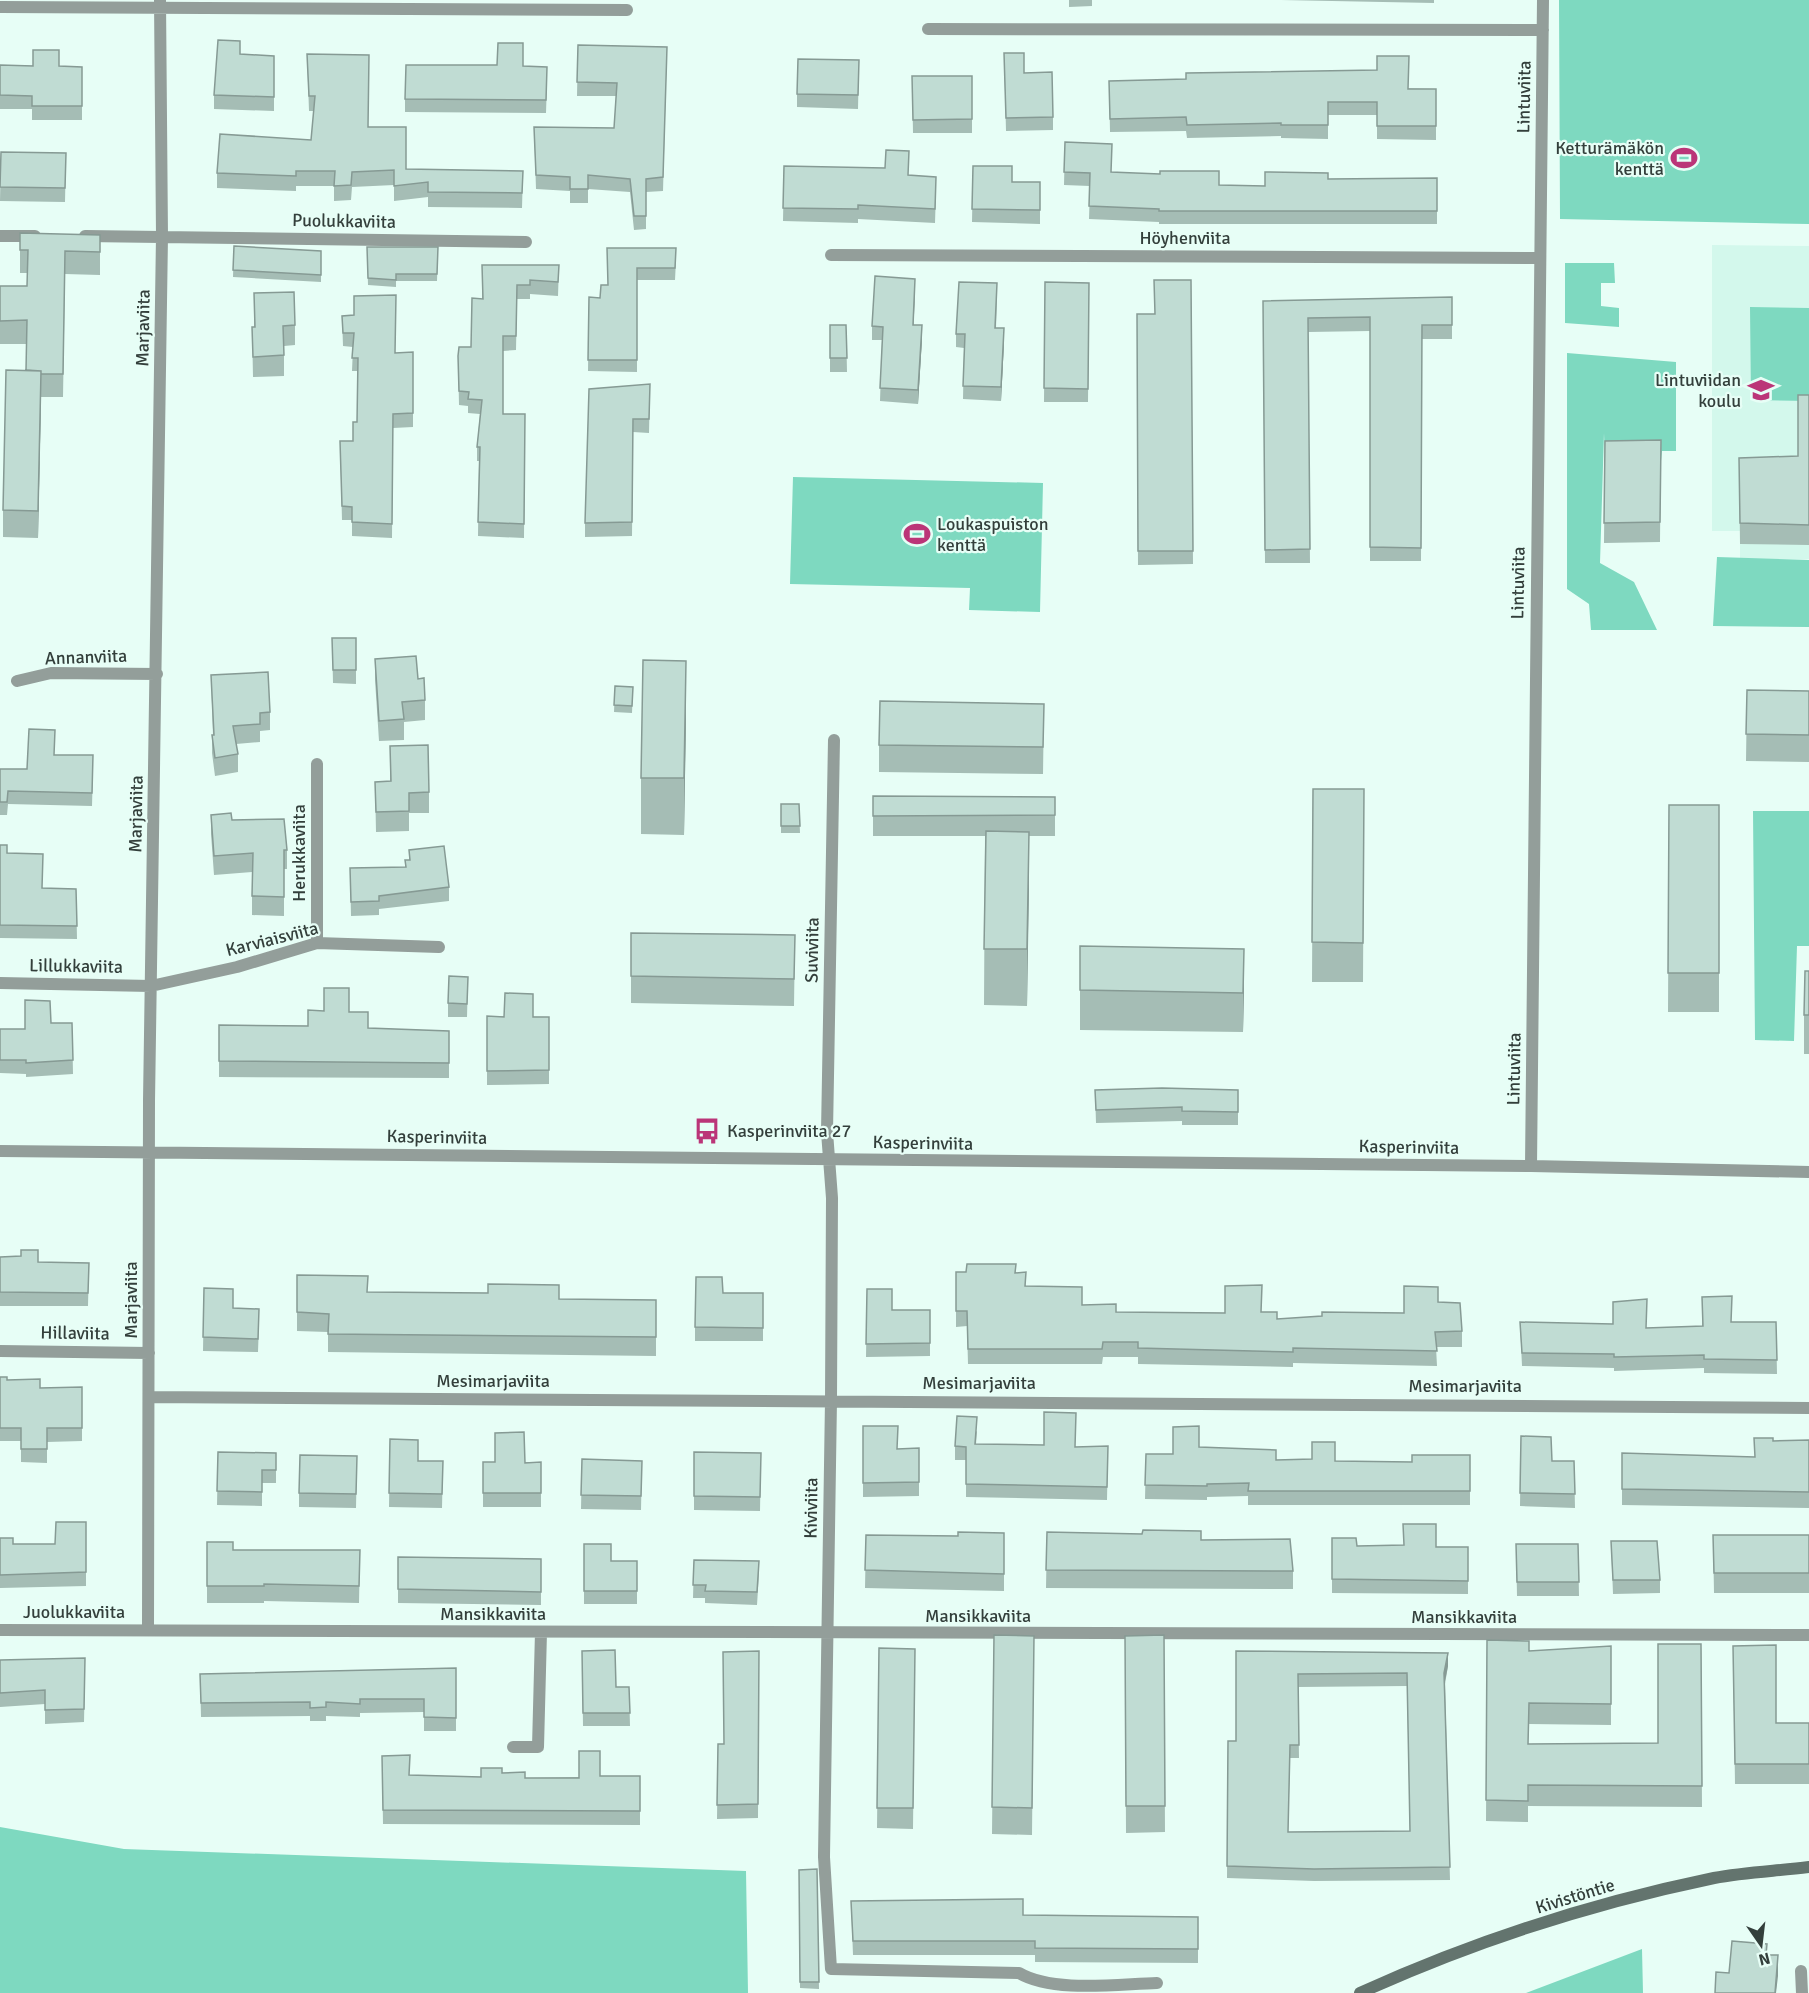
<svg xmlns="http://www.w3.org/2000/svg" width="1809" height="1993" font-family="Signika,sans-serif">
  <rect width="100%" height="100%" fill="#e7fef6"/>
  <path fill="#d3f8ec" d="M1712,245l97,1v313h-69v-28h-28z"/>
  <path fill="#7ed9c0" d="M1559,0h250v224l-249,-5z
    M1565,263h49l1,20h-14v23l18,2v19l-54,-4z
    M1750,307l59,1v93l-58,-1z
    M1567,353l109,9v89h-14l-1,10h-56l-1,-28 -4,130 34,19 23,48h-66l-2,-26 -22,-15z
    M793,477l250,6 -3,129 -71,-2 1,-22 -180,-4z
    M1717,557l92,3v67l-96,-1z
    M1753,811h56v135h-12l-3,95 -39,-1z
    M0,1827l124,22 622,22 2,122h-748z
    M1642,1949l1,44h-117z"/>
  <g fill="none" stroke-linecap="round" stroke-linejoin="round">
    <path stroke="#939e9a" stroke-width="12" d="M0,7l627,3
      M928,29l615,1
      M0,236h35
      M85,236l441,6
      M831,255l709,3
      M17,681l34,-8 106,1
      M834,740l-7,392 5,66 -1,202 -7,457 7,112 188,4c34,20 98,11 138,10
      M317,943v-179
      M0,983l151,3 86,-19 80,-24 122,4
      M0,1151l1531,15 278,6
      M1531,1166l12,-1166
      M0,1351l149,2
      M149,1397l1660,11
      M148,1629l1,-528 13,-865 -2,-236
      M0,1630l1809,5
      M513,1747h25l3,-115
      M1801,1971l1,22"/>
    <path stroke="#63746e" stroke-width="12" d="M1360,1993c112,-51 233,-90 354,-115 31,-6 64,-7 95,-11"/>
  </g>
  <path fill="#a5bdb5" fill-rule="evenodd" d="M1069,0h23v6l-23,1z
    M1281,0h153v3z
    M578,45l89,2 -4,144 -17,1v37l-12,1 -4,-38 -42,-3v14h-18v-12l-34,-2 -2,-62 80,1 2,-32h-39z
    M1004,53l20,20 29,44v13l-47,1z
    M307,54l62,73 37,42 117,2 -1,37 -94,-1v-10l-34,4v-16l-42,2 -1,13 -17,1v-15h-38v5l-79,-3v-15l94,-33 3,-29h-5z
    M274,56v55l-60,-2v-14z
    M859,60l-1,49 -61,-2v-13z
    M0,65l82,2v53h-50v-11h-32z
    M912,76h60v57h-59z
    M547,81l-1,32 -141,-1v-13z
    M1109,81l327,8v51l-59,-1v-24h-49v24l-47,-1v-2l-94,2 -1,-7 -76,1z
    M1065,142l47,30 107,13 46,1 63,-7 109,-1v46h-278v-2l-70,-3 1,-33 -26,-1z
    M1,152l65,1 -1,49 -65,-1z
    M784,166l124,9 28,15 -1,33 -77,-4v4l-75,-2z
    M973,166l39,16h28v42l-68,-2z
    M20,233l80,2v40l-35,-1 -2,123h-22l-3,141 -35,-1v-27l23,-140v-26h-26v-58h27l1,-13h-8z
    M234,246l87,5v31l-88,-5z
    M367,247h71l-1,34h-41v6l-28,-2z
    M607,248l69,12 -1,20h-38v92l-49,-1 1,-74 11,1 8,-13z
    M482,265h77l-1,31 -28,-2v5h-13l-1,51 -13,1v63h22l-1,124 -46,-2 1,-75h-2v-14l3,-33 -12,-1v-7l-9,-1 -1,-49 13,-9 11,-48z
    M1191,280l2,284 -55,1 -1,-251h17z
    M1045,282l44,1 -1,119h-44z
    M915,292l-2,33 9,14 -4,65 -38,-3 2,-61h-10v-14z
    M254,293l41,32v20l-11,1v30l-31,1 -1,-50h2z
    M997,297l-1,31 8,14 -3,59 -38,-2 1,-51 -8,-1v-13z
    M1452,297v42h-30l-1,222h-51v-230l-62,1 2,231h-45l-2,-262z
    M342,316l53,37 18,-1v75l-20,1 -1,110 -40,-2v-16h-10l-2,-79h13l4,-19 1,-51h-6l1,-24 -10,-1z
    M830,325h16l1,47h-17z
    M650,384l-1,49 -16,-1 -1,104 -47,1v-14z
    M1809,395v150l-69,-1 -1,-86 59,-2z
    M1661,440l-1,102 -56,1 1,-102z
    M332,638h24v46l-23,-1z
    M375,659l43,20 7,21v20l-21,2v18l-25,1 -4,-61z
    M211,675l59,37v18l-10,1v11l-24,2 2,10v18l-23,4 -3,-23v-18h1z
    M615,686l18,1 -1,26 -18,-1z
    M1747,690l62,1v71l-63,-1z
    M1044,704l-1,70 -164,-2v-27z
    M686,717l-2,118 -43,-1v-56z
    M390,746l39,46v21h-20v18l-33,1 -1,-50 15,-1z
    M54,755l39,13 -1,38 -84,-2 -1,11h-7v-46h27z
    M1313,789h51l-1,193h-51z
    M873,796l182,1v39h-26l-2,170 -43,-1 1,-169h-112z
    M781,804h18l1,29h-19z
    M1669,805h50v207h-51z
    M211,815l21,5 55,30v19h-3v47l-32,-1v-43l-38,3 -3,-41z
    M0,845l7,8 36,35 33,1 1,50 -77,-1z
    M409,850l40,37v14l-70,8v6l-28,1 -1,-48 55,-1v-7h4z
    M631,933l164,2 -1,71 -163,-3z
    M1809,971v83h-5v-39z
    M468,977l-1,40h-19v-14z
    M1244,988l-1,44 -163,-2v-40z
    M349,1012l19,16 81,3v47l-230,-1v-52l89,1z
    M487,1016l62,1v67l-62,1z
    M51,1023h21l1,51 -47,3v-3l-26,-1v-44h25z
    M1095,1090h143v35h-56v-4l-86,2z
    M0,1257l38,5 51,1 -1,43h-88z
    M956,1272l60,1 10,13 56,19 34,7 109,1 36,-1 16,7 127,-6 34,-11 24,29v16h-26l1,19 -144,-3v4l-155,-3v-7h-35l-1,7h-134l-1,-38 -11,1z
    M297,1275l71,17 191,7 97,1v56l-328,-4v-20l-31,-1z
    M204,1288l29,20 26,14 -1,30 -55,-1z
    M867,1289l25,21h38v46l-64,1z
    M723,1293h40v48h-68v-14z
    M1702,1297l30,25h44l1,52 -73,-1v-5l-90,3v-3l-92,-2 -2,-44 126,6 56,-2z
    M0,1377l7,3 33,8 42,-1v54l-35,1v21l-26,-1v-21h-21z
    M863,1426l35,23 21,-1v48l-56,1z
    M977,1431l-1,13 99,3 33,-1 -1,54 -141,-3v-37h-11v-14z
    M1521,1436l31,25h22l1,47 -55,-2z
    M390,1439l28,22h25l-1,47 -53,-1z
    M1809,1440v68l-187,-3v-52l132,4 19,-16z
    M1199,1447l77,13 136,2 58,-7v50h-222v-9l-41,1v3l-62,-1 1,-45h27z
    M218,1452l58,1v30h-14v23l-45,-1z
    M694,1452l67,1 -1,58 -66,-1z
    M357,1456l-1,52 -57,-1v-14z
    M582,1459l60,2 -1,49 -60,-1z
    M483,1462h58v45h-58z
    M86,1522v64l-86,2v-50l13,6h42z
    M1047,1532l95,2 59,6 92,31v18l-247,-1z
    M1004,1533v58l-139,-3 1,-53 92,1z
    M1713,1535h96v58h-95z
    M1332,1538l25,8 111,1v47l-136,-1z
    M1611,1541l49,39v13l-47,1z
    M207,1542l26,8h127l-1,53 -95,-2v2h-57z
    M584,1544l27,17h26v43h-53z
    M1516,1544h62l1,52h-62z
    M398,1557l143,2v46l-143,-2z
    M694,1560l65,13 -2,32 -52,-2v-5h-12z
    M994,1635l40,1 -2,199 -40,-1z
    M1164,1635l1,197 -39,1 -1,-197z
    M1487,1640l42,11 82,-5v79l-82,-1 -1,20 130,-1 43,-99 1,163 -174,-1v16l-42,-1z
    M1733,1646l43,77h33v61h-74z
    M879,1648l36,1 -2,180 -36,-1z
    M582,1651l34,36h13l1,39h-47z
    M759,1651l-1,167 -41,1 1,-75h6z
    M1236,1651l212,15 -3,18 5,196 -136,1 -87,-3 1,-137h8zM1407,1686l3,145 -122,1 2,-74h9l-1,-71z
    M0,1660l85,11 -1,51 -39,2v-20l-45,3z
    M456,1668v63h-32v-19l-64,1v4l-34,-1v5h-16v-5l-109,1 -1,-43z
    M382,1756l27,19 72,2 21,-4 23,5 115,-2v49l-257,-1z
    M817,1869l2,120 -19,-1 -1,-118z
    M851,1901l172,14 175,2v46l-163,-1v-7h-182z"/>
  <path fill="#869a94" d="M915,279v13l-2,46v-13z
    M922,325v14l-4,65v-14z
    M1004,328v14l-3,59v-14z
    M41,371v27l-3,140v-27z
    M686,661v56l-2,118v-57z
    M1029,832v57l-2,117v-57z
    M1244,949v39l-1,44v-39z
    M1448,1653v13l-4,20v-13z
    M1778,1955v21l-2,17h-1z"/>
  <path fill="#c0dcd3" stroke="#869a94" stroke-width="1.5" fill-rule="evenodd" d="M218,40l22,1v13l34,2v41l-60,-2z
    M498,43h25v23l24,1 -1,33 -141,-1 1,-34h91z
    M578,45l89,2 -4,130 -17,2v37h-12l-4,-37 -42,-4v14h-18v-12l-34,-2 -2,-48 80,1 3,-45 -40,-1z
    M33,50h26v16l23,1v39h-50v-10l-32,-1v-30l33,1z
    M1004,53h20v20l28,-1 1,45 -47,1z
    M307,54l62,1 -1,72h38v42l117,2 -1,22 -94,-1v-10l-34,4v-16l-42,2 -1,13 -17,1 1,-15h-39v5l-79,-3 3,-39 91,6 4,-44h-6z
    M1377,56h32l-1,33h28v37h-59v-24h-49v23h-47v-2l-94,2 -1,-8 -76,2 -1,-38 77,-2v-6l191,-3z
    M798,59l61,1 -1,35 -61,-1z
    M912,76h60v43l-59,1z
    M1065,142l47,2 -1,28 49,2v-3h59v14l46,1v-14l63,1v6l109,-1v33h-278v-2l-70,-3 1,-33 -26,-1z
    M886,150l23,1 -1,24 28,2 -1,32 -77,-4v4l-75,-1 1,-42 101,2z
    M1,152l65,1 -1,35 -65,-1z
    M973,166h39v16h28v28l-68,-1z
    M20,233l80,2v17l-35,-1 -2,123h-22v-3l-15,-1 1,-50 -27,1v-35h27l1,-36h-8z
    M234,246l87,5v24l-88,-5z
    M367,247h71l-1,27h-41v6l-28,-2z
    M607,248h69l-1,20h-38v92h-49l1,-63 11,1 1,-13h7z
    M482,265h77l-1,17 -28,-2v5h-13l-1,51h-13v78h22l-1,110 -46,-2 2,-75h-3l5,-47 -14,-1 1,-7 -10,-1 -1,-35 1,-9h12l1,-49 11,1z
    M875,276l40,3 -2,46h9l-4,65 -38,-2 3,-61 -11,-1z
    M1154,280h37l2,271h-55l-1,-237h18z
    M959,282l38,1 -2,45h9l-3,59 -38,-1 2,-52h-9z
    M1045,282l44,1 -1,106 -44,-1z
    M294,292l1,33 -12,1 1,29 -31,2 -1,-30h3l-1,-34z
    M396,295l-1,58 18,-1v61l-20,1 -1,110 -40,-2v-15l-10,-1 -2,-65h13v-19h4l1,-64h-6l2,-25h-11l-1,-17 12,-1v-19z
    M1452,297v28h-30l-1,223 -51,-1v-230l-62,1 2,231 -45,1 -2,-249z
    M830,325h16l1,33h-17z
    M6,370l35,1 -3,140 -35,-1z
    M650,384l-1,35h-16l-1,103 -47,1 4,-134z
    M1798,395h11v130l-69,-2 -1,-65 59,-2z
    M1661,440l-1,82 -56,1 1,-82z
    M332,638h24v32h-23z
    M416,656l2,23 6,-1 1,22 -23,2 2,17 -25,2 -4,-62z
    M643,660l43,1 -2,117h-43z
    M268,672l2,40 -10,1v11l-27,2 5,28 -23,4 -3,-23h2l-3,-60z
    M615,686l18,1 -1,19 -18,-1z
    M1747,690l62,1v44l-63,-1z
    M880,701l164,3 -1,43 -164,-2z
    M29,729l26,1 -1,25h39l-1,38 -84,-2 -1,11h-7v-33h27z
    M428,745l1,47 -20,1v18l-33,1 -1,-30 16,-1 -1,-35z
    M1313,789h51l-1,154 -51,-1z
    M873,796l182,1v18l-182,1z
    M781,804h18l1,22h-19z
    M1669,805h50v168h-51z
    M231,813l1,7 52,-1 3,31h-3v47l-32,-1 1,-43 -39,3 -3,-41z
    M986,831l43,1 -2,117h-43z
    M0,845h7v8l36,1 -1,34 34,1 1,37 -77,-1z
    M444,846l5,41 -70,9v5l-28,1 -1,-34 56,-1 -1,-7h5l-1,-10z
    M631,933l164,2 -1,44 -163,-3z
    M1080,946l164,3 -1,44 -163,-3z
    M1805,971h4v44h-5z
    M449,976l19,1 -1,27 -19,-1z
    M324,988h25v24h19v16l81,3v32l-230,-2v-36l89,1v-16l16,1z
    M505,993l28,1v23h16v53l-62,1v-55l17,1z
    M25,1000l25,1 1,22h21l1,37 -47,3v-3h-26v-31h25z
    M1162,1088l76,2v22l-56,-1v-4l-86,3 -1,-20z
    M21,1250h17v12l51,1 -1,30 -88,-1v-35l21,-1z
    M967,1264h49l-1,9 11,-1 -1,14 57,1v18l34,-1v8l109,1v-27l37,-1 -1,27h16v7l45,-3v-4l82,1v-27l34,1v15l22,1 2,28 -27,1 2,19 -144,-3v4l-155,-4v-6h-35l-1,7h-134l-1,-38h-11v-39h10z
    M297,1275l71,1 -1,16 121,1v-9l71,1v14l97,1v37l-328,-3 1,-20 -32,-2z
    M696,1277h26l1,16h40v35l-68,-1z
    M204,1288l29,1v19l26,1 -1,30 -55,-2z
    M867,1289h25v21h38v33l-64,1z
    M1732,1296l-1,26h45l1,38 -73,-1v-4l-90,2v-3l-92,-1 -2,-31 93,2v-22l34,-3 -1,29 57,-2 -1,-29z
    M0,1377h7v3l33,-1v9l42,-1v41h-35v21h-26v-21h-21z
    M1044,1412l32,1 -1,34 33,-1 -1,41 -141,-3v-37l-11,-1 2,-30 20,1 -2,27 69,1z
    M863,1426h35l-1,23 22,-1v34l-56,1z
    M1199,1426v21l77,3v10l36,-1v-17h23v19l77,1v-7h58v36h-222l1,-8 -42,1v2l-62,-1 1,-31h27v-27z
    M524,1432l1,31 16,-1v31h-58v-31h12v-29z
    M1521,1436l30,1 1,24h22l1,33 -55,-1z
    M1754,1438h19v3l36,-1v52l-187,-3v-36l133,4z
    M390,1439l28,1v21h25l-1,33 -53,-1z
    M218,1452l58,1v17h-14v22l-45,-1z
    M694,1452l67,1 -1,44 -66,-1z
    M300,1455l57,1 -1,38 -57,-1z
    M582,1459l60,2 -1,35 -60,-1z
    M56,1522h30v50l-86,3v-37h13v6h42z
    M1403,1524h33v23h32v34l-136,-2v-41h24l1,8 47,-1z
    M1143,1530l58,1v9l89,-1 3,32 -247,-1 1,-38 95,2z
    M958,1532l46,1v41l-139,-4 1,-35 92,1z
    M1713,1535h96v38h-95z
    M1611,1541h46l3,39h-47z
    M207,1542h26v8h127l-1,36 -95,-2v2h-57z
    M584,1544h27v17h26v30h-53z
    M1516,1544h62l1,38h-62z
    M398,1557l143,2v33l-143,-3z
    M694,1560l65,1 -2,31 -52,-1 1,-6h-13z
    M994,1635l40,1 -2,172 -40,-1z
    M1164,1635l1,171h-39l-1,-170z
    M1487,1640l42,1v10l82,-5v58l-82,-1 -1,41 130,-1v-99h43l1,142 -174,-1v16l-42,-1z
    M1776,1645v78h33v41h-74l-2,-118z
    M879,1648l36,1 -2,159h-36z
    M615,1650l1,37h13l1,26h-47l-1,-62z
    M759,1651l-1,153 -41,1 1,-61h6l-1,-92z
    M1236,1651l212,2 -4,20 6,194 -136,2 -87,-3 1,-125h8zM1407,1673l3,158 -122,1 2,-87h9l-1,-71z
    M85,1658l-1,51 -39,1v-20l-45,3v-33z
    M456,1668v50l-32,-1v-18h-64v5l-34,-2v5l-16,1v-6l-109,1 -1,-29z
    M579,1751h21v25h40v35l-257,-1 -1,-54 28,-1 -1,20 72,2v-9h21v5l23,-1v6h54z
    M817,1869l2,113h-19l-1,-112z
    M1023,1899v16l175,2v32l-163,-1v-7h-182l-2,-40z
    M1732,1941l35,3 -1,11h12l-3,38h-60l1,-21 13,1z"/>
  <defs>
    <g id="stadium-bare" transform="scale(2.07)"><path d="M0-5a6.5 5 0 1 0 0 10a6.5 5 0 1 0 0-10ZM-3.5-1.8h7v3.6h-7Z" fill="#bb3578" stroke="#e7fef6" stroke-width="2.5" paint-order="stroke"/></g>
    <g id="school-bare" transform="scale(2.07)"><path d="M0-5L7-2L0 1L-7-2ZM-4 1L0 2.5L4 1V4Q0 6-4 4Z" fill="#bb3578" stroke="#e7fef6" stroke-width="2.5" paint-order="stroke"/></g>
    <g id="bus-bare" transform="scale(2.07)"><path d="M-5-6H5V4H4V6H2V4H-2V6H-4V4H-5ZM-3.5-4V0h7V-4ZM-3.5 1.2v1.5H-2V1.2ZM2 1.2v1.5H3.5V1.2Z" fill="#bb3578" stroke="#e7fef6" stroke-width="2.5" paint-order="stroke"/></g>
  </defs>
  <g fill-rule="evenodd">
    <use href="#stadium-bare" x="1684" y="158"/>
    <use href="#school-bare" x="1761" y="390"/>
    <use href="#stadium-bare" x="917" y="534"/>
    <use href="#bus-bare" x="707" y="1131"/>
  </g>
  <g text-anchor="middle" stroke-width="4.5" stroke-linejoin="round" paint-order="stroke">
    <g font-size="18" fill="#333f3b" stroke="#e7fef6">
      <text transform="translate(1524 97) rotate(-89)" y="6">Lintuviita</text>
      <text transform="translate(344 221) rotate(1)" y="6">Puolukkaviita</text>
      <text x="1185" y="244">Höyhenviita</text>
      <text transform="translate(143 328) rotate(-89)" y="6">Marjaviita</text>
      <text transform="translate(1518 583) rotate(-89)" y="6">Lintuviita</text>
      <text transform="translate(86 657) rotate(-2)" y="6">Annanviita</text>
      <text transform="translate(136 814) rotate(-89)" y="6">Marjaviita</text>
      <text transform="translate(299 853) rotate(-90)" y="6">Herukkaviita</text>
      <text transform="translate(272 939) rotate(-14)" y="6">Karviaisviita</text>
      <text transform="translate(812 950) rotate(-89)" y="6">Suviviita</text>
      <text transform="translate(76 966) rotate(1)" y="6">Lillukkaviita</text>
      <text transform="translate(1514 1069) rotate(-89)" y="6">Lintuviita</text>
      <text transform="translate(437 1137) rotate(1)" y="6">Kasperinviita</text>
      <text transform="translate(923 1143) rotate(1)" y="6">Kasperinviita</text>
      <text transform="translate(1409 1147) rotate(1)" y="6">Kasperinviita</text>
      <text transform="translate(131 1300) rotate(-90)" y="6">Marjaviita</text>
      <text transform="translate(75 1333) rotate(1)" y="6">Hillaviita</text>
      <text x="493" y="1387">Mesimarjaviita</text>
      <text x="979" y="1389">Mesimarjaviita</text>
      <text x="1465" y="1392">Mesimarjaviita</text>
      <text transform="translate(811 1508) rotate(-89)" y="6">Kiviviita</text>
      <text x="74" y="1618">Juolukkaviita</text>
      <text x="493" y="1620">Mansikkaviita</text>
      <text x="978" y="1622">Mansikkaviita</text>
      <text x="1464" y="1623">Mansikkaviita</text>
      <text transform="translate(1575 1896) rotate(-17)" y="6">Kivistöntie</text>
    </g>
    <g font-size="18" fill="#333f3b" stroke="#e7fef6" text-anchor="end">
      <text x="1664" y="154">Ketturämäkön<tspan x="1664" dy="21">kenttä</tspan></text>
      <text x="1741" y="386">Lintuviidan<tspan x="1741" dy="21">koulu</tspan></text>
      <text x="937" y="530" text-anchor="start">Loukaspuiston<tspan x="937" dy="21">kenttä</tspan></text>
      <text x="727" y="1137" text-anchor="start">Kasperinviita 27</text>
    </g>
  </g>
  <g transform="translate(1761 1945) rotate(166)" stroke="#e7fef6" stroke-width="4.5" paint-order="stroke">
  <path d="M0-4.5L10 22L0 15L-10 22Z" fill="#333f3b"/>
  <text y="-9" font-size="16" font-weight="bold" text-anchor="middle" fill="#333f3b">N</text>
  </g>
</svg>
